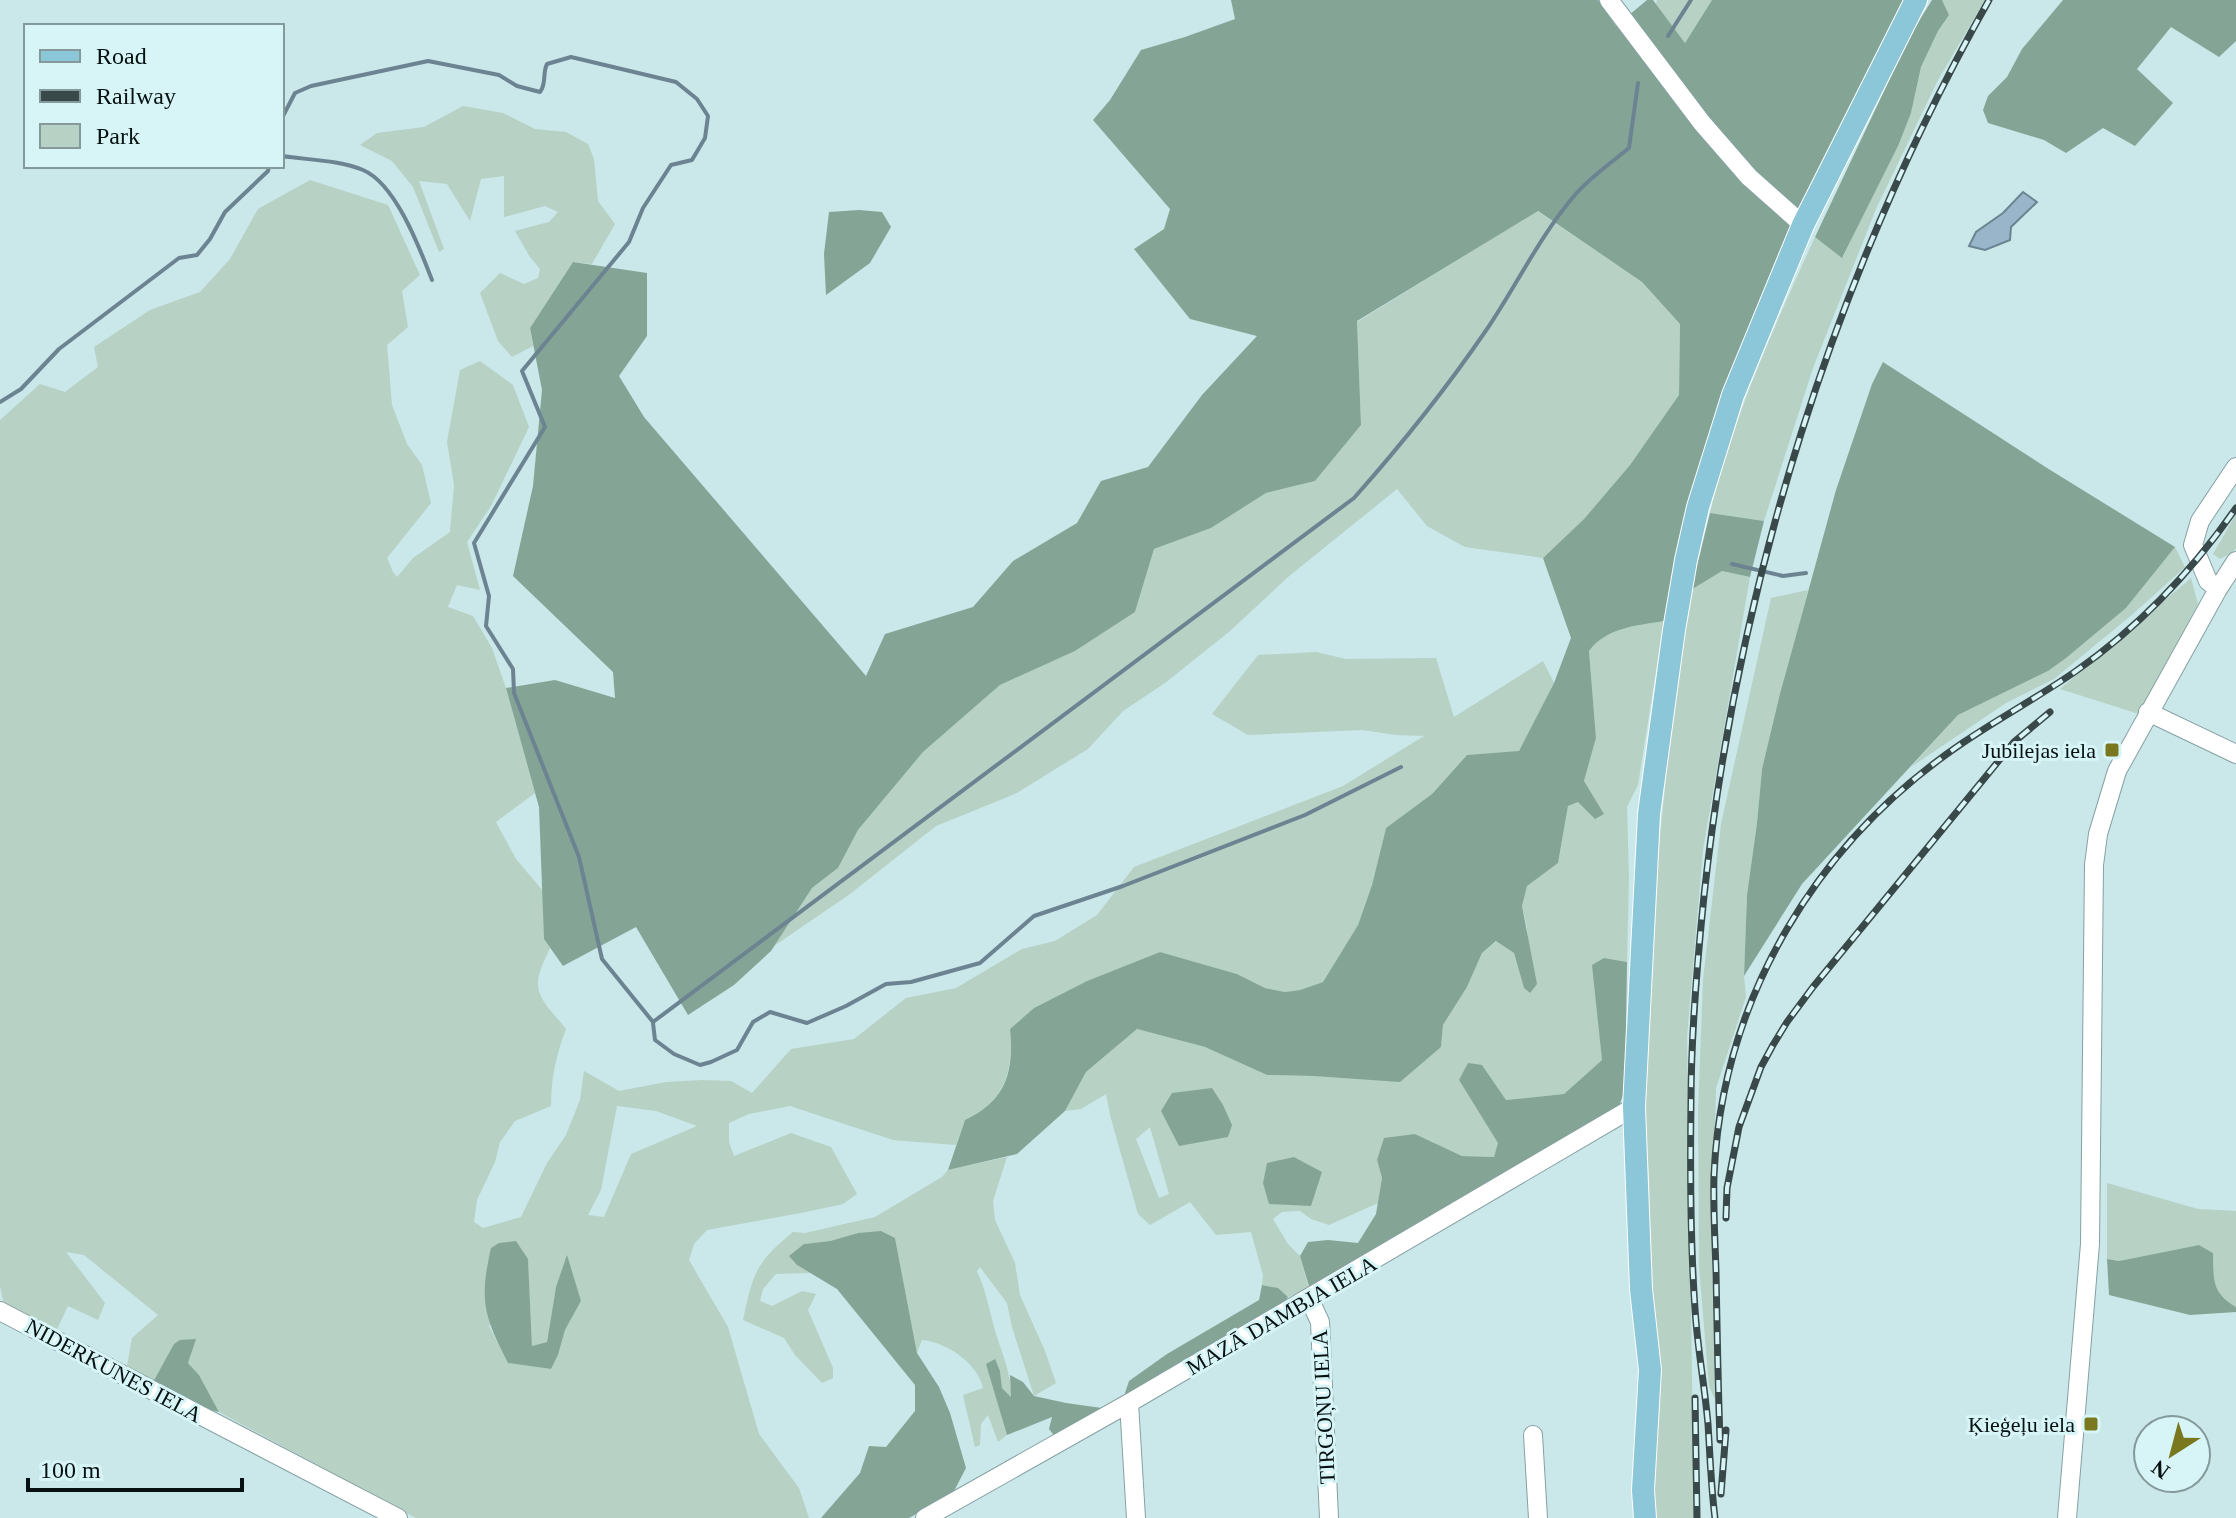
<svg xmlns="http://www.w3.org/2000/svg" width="2236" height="1518" font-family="Georgia,serif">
  <rect width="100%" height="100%" fill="#cae7e9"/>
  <path fill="#b7d1c4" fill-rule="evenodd" d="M1657,0h55l-27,43 -29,-39z
    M1942,0h43l-47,80 -62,129 -63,159 -49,153 -54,-8c22,-94 65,-188 105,-276l28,20 68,-144 10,-46 17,-36 11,-16z
    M463,106l40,7 32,16 31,3 22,12 6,15 4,42 17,23 -23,40 -19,-2 -43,66 3,18 -21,11 -14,-16 -18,-48 20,-20 24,11 14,-6 2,-9 -10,-12 -15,-26 34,-9 9,-10 -13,-6 -41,11v-41l-23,3 -11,42 -23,-37 -28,-3 25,68 -5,3 -26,-65 -21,-26 -32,-16 17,-12 47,-6z
    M310,180l78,25 32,70 -18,16 6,36 -21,18 5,60 15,39 15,21 9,38 -44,55 6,14 4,5 16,-19 37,-26 4,-47 -7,-43 13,-72 20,-9 33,24 16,42 -38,79 -24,36 13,48 -23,-5 -9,22 25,9 19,32 14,40 29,105 -39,29 20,37 27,32 1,48 6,9c-4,10 -13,25 -12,37 0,15 19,32 28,44 -10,26 -15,49 -15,77l-36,15 -15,21 -5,20 -18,38 -3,22 9,6 38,-11 26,-54 19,-28 14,-35 4,-29 35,20 47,-9 36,-2 29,1 21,12 39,-44 63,-10 52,-41 50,-10 66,-39 33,-8 42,-26 37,-48 209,-81 81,-50 -28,-1 -34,-5 -114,5 -36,-21 46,-59 58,-3 30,7 90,-1 18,59 89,-56 11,22 -35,69 -52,3 -35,39 -46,34 -14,57 -14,40 -35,57 -23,8 -15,2 -20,-4 -28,-14 -77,-22 -73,29 -53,27 -24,21c3,44 -4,71 -45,91l-9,25 -63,-5 -103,-34 -41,8 -20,9v19l5,14 57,-23 40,14 26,47 -14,10 -37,8 -99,18 -13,14 -5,16 39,67 31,107 40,54 10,30h-393l-197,-106 -20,-37 -11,-12 7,-24 -43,45 -25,-18 5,-28 26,-23 -74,-60 -18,-3 39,51 -7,17 -30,-14 -11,23 -53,-24 -4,-19v-866l40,-36 25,8 33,-25 -4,-20 56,-37 50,-18 30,-33 28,-50zM617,1106l39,5 41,15 -66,28 -27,63 -16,-2 13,-25zM528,1260c1,29 3,57 4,86l15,-4 9,-55 25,14 -16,29 -7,25 -7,14 -43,-6 -19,-37z
    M1537,211l105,71 38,42 -1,72 -49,69 -46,54 -41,39 -78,-11 -38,-21 -30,-37 -109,88 -58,54 -65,52 -42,28 -35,38 -73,45 -79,32 -86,68 -76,52 38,-58 26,-20 20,-38 65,-78 77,-67 75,-34 60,-39 19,-63 57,-21 55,-35 49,-12 46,-56 -4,-103z
    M2236,514v34l-3,4 -13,7 -7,-5z
    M2175,547l10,20 -52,47 -79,65 -48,24 -95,64 47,-52 90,-44 78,-63z
    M1722,571l28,6 -47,273 -16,187 7,481h-40l-5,-337 -4,-68 12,-247 23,-227 11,-49z
    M2191,578l7,26 -59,110 -79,-25z
    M1808,590l-46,179 -5,54 -10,72 -3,81 2,21 -30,91 -4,171 3,141 -6,-14 -10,-120 -1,-154 5,-132 18,-156 50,-226z
    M1664,621l-26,164 -11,22 2,71 -2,84 -23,-4 -6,57 4,45 -38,34 -58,6 -24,-35 -23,15 40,63 -5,14 -32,-1 -47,-22 -38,26 5,18 -4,25 -49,22 -18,-6 -11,-8 -18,1 -9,7 15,25 12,12 9,33 -21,8 -14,-10 -12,-2 1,-10 -12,-43 -35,3 -26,-33 -40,23 -12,-11 -28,-99 -4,-21 -25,15 -16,2 21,-39 51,-43 68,18 62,28 47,1 127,-29 2,-22 24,-38 15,-34 15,-12 17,12 10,35 6,5 -3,-66 -5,-21 5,-21 31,-22 10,-57 10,-4 18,-64 -7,-87c18,-24 46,-25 75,-30zM1150,1127l19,67 -10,4 -23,-59zM1294,1157l27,15 -54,-8z
    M1007,1157l-14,44 2,19 20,43 5,32 25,56 11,32 -22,13 -22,-69 -5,-24 -27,-36 -3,4c10,22 13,44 20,66 8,25 13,34 15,61l-10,-10 -2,-17 -13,-7 20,71 -9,7 -10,-27 -7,9 -1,21 -5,2 -12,-52 20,-7c-5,-24 -36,-46 -61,-48l-5,13 -22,-115 -37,-5 -28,8 -26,3 -7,21 13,8 -34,1 -13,15 -3,12 12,5 30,-15 14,3 -8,16 25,58v10l-11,5 -27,-28 -11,-17 -41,-18c10,-46 12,-57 50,-88l12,1 70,-16 67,-40 6,-7z
    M2107,1183l91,26 38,2v96c-25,-15 -22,-27 -23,-54l-14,-8 -80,16 -12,-2z"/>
  <path fill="#84a595" d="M1231,0h367l18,26 31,-26h6l32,43 27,-43h193l-142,300 -99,321c-28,5 -57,6 -75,30l7,87 -12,43 20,33 -9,5 -17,-17 -10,4 -10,57 -31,23 -5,20 15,78 -7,9 -6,-5 -10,-35 -18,-12 -14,12 -15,34 -24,38 -2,22 -41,35 -86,-6 -47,-1 -62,-28 -68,-18 -51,43 -21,39 -48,43 -69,16 17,-50c41,-20 49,-47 45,-91l24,-21 53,-27 73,-29 77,22 28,14 20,4 15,-2 23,-8 35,-57 14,-40 14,-57 46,-34 35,-39 52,-4 35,-68 17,-45 -28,-80 41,-39 46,-54 49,-70 1,-71 -38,-42 -104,-71 -181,110 4,104 -46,56 -49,12 -55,35 -57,21 -19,63 -60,39 -75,34 -77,67 -65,78 -20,38 -26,20 -41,63 -37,34 -46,30 -52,-88 -73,39 -19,-27 -5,-132 -33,-119 49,-8 60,18 -2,-26 -100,-96 20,-90 9,-96 -12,-62 43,-66 74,11v63l-28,40 25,41 222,259 19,-42 88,-27 40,-46 64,-38 24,-42 47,-14 54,-72 55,-59 -67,-17 -56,-70 30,-20 6,-20 -77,-89 17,-20 31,-50 44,-13 50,-18z
    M1932,0h10l7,15 -11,16 -17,36 -10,46 -13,33 -56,112 -27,-21 97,-205z
    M2063,0h173v41l-17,16 -48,-30 -34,42 36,34 -38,43 -32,-18 -37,25 -22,-13 -56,-17 -5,-13 5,-14 19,-19 15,-28z
    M859,210l23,2 9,15 -21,36 -44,32 -2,-41 5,-42z
    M1883,362l164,106 128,79 -49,61 -60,50 -18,13 -90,44 -156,169 -58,92 3,-81 10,-72 5,-54 18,-75 56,-204 36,-106z
    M1710,513l54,8 -14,56 -28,-6 -31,19z
    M1604,958l23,4 -2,128 -6,16 -308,187 -11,-37 8,-14 20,-2 30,3 18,-29 6,-36 -5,-18 7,-22 31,-4 47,22 32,1 4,-14 -39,-63 9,-17 14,2 24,35 58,-6 38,-34 -10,-95z
    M1212,1088l11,17 9,20 -4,12 -49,9 -18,-35 11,-18z
    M1294,1157l28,15 -11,34 -42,-2 -6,-21 4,-20z
    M881,1231l14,7 22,115 22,34 11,26 16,55 -13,25 -44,25h-88l39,-45 9,-27 17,1 29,-36v-26l-78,-96 -40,-24 -8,-9 15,-12 26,-3 28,-8z
    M516,1241l12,18 4,87 15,-4 9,-55 11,-32 14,46 -16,29 -7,25 -7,14 -43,-6c-24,-47 -29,-62 -17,-115l8,-5z
    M2199,1245l14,8c1,27 -2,39 23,54v5l-46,3 -81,-20 -2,-36 12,2z
    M1262,1285l16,3 10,9 -5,8 -155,93 -3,-5 4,-12 38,-27 92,-54z
    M196,1339l-8,24 11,12 20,37 -13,-3 -20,-12 -34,-13 22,-40 6,-4z
    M995,1359l5,12 2,17 9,9 -1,-22 13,7 11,14 32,7 43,6 -53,29 -7,-9 3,-12 -45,18 -21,-71z"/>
  <path fill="#98b5c9" stroke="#6c8492" stroke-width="2" d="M2023,192l14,10 -26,25 -1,13 -25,10 -16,-4 7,-14 27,-19z"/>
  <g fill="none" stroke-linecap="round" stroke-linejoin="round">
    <path stroke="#6c8492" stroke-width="4" d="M1668,36l23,-36
      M282,118l13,-25 16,-7 117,-25 71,14 18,11 23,6c7,-9 2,-18 7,-28l24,-7 105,25 21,17 11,17 -3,22 -13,22 -21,5 -28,43 -14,34 -107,129 23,56 -71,116 15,53 -3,30 27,43 1,24 65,164 23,102 51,63 701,-524c48,-54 92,-109 133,-169 29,-43 53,-93 87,-133 15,-18 37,-33 55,-48l9,-65
      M282,156c26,4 57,4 81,14 33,14 57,79 69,110
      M0,402l21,-13 38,-40 120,-91 18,-3 13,-16 15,-27 43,-41 1,-5
      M1732,564l51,12 23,-3
      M653,1023l2,17 19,14 26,11 11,-3 26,-12 16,-28 17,-10 37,11 39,-17 40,-22 25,-2 69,-19 54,-47 89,-30 182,-71 96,-48"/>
    <g stroke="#86a1a3" stroke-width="20">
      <path id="minor" d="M1609,0l93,123 47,54 54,48
        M2218,589l18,-28
        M2148,712l88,42
        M1309,1298l11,24 9,196
        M0,1311l398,207
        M1129,1403l7,115
        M1533,1435l5,83
        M925,1518l204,-115 505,-296
        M2067,1518l23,-274 4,-379 4,-31 19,-63 101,-182 -10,-8 -15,-36 7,-24 36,-54"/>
    </g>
    <g stroke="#fff" stroke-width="24">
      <path id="major" d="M1645,1518l-2,-28 7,-120 -9,-81 -7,-182 15,-293 25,-184 12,-70 12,-53 35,-112 70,-170 113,-225"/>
    </g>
    <use href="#minor" stroke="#fff" stroke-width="18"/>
    <use href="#major" stroke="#8bc7d8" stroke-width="22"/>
    <g stroke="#394848" stroke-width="7">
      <path id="rail" d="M1726,1218l1,-30 12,-61 22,-60 12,-22 14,-23 26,-35 170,-207 31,-38 36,-30
        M1695,1398l2,120
        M1720,1440c-2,-56 -3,-112 -4,-169 -1,-32 -3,-64 -2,-96 8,-178 104,-335 250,-433 37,-25 76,-46 112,-71 63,-44 117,-101 160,-163
        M1721,1494l5,-64
        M1715,1518c-4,-31 -5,-63 -7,-94 -3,-34 -9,-68 -12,-102 -6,-73 -6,-148 -5,-221 0,-68 6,-137 13,-205 34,-314 130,-621 285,-896"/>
    </g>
    <use href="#rail" stroke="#d7f4f6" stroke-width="4" stroke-dasharray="12" stroke-linecap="butt"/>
  </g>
  <g fill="#79781e" stroke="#d7f4f6" stroke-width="3">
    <rect x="2104" y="742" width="16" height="16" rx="4"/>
    <rect x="2083" y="1416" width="16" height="16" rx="4"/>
  </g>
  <g text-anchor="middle" stroke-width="6" stroke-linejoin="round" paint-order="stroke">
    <g font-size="22" fill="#071111" stroke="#d7f4f6" text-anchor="end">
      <text x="2096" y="758">Jubilejas iela</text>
      <text x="2075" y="1432">Ķieģeļu iela</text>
    </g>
    <g font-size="22" fill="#071111" stroke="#d7f4f6">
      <text transform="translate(1281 1315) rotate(-30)" y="8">MAZĀ DAMBJA IELA</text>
      <text transform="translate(114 1370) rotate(28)" y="8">NIDERKUNES IELA</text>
      <text transform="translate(1323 1407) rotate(-93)" y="8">TIRGOŅU IELA</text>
    </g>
  </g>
  <rect x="24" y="24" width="260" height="144" fill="#d7f4f6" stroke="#84999a" stroke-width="2"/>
  <rect x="40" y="50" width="40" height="12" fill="#8bc7d8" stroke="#84999a" stroke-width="2"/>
  <text x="96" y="64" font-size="24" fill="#071111">Road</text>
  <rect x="40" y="90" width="40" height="12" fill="#394848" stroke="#84999a" stroke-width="2"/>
  <text x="96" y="104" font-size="24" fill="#071111">Railway</text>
  <rect x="40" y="124" width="40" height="24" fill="#b7d1c4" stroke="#84999a" stroke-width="2"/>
  <text x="96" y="144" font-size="24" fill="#071111">Park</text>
  <g transform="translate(2172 1454) rotate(216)"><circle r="38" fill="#d7f4f6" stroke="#84999a" stroke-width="2"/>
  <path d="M0-6L14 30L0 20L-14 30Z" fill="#79781e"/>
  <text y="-12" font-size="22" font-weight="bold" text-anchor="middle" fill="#071111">N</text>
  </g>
  <path d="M28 1478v12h214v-12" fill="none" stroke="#071111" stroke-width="4"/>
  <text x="40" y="1478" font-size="24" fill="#071111" stroke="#d7f4f6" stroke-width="6" paint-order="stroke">100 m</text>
</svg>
